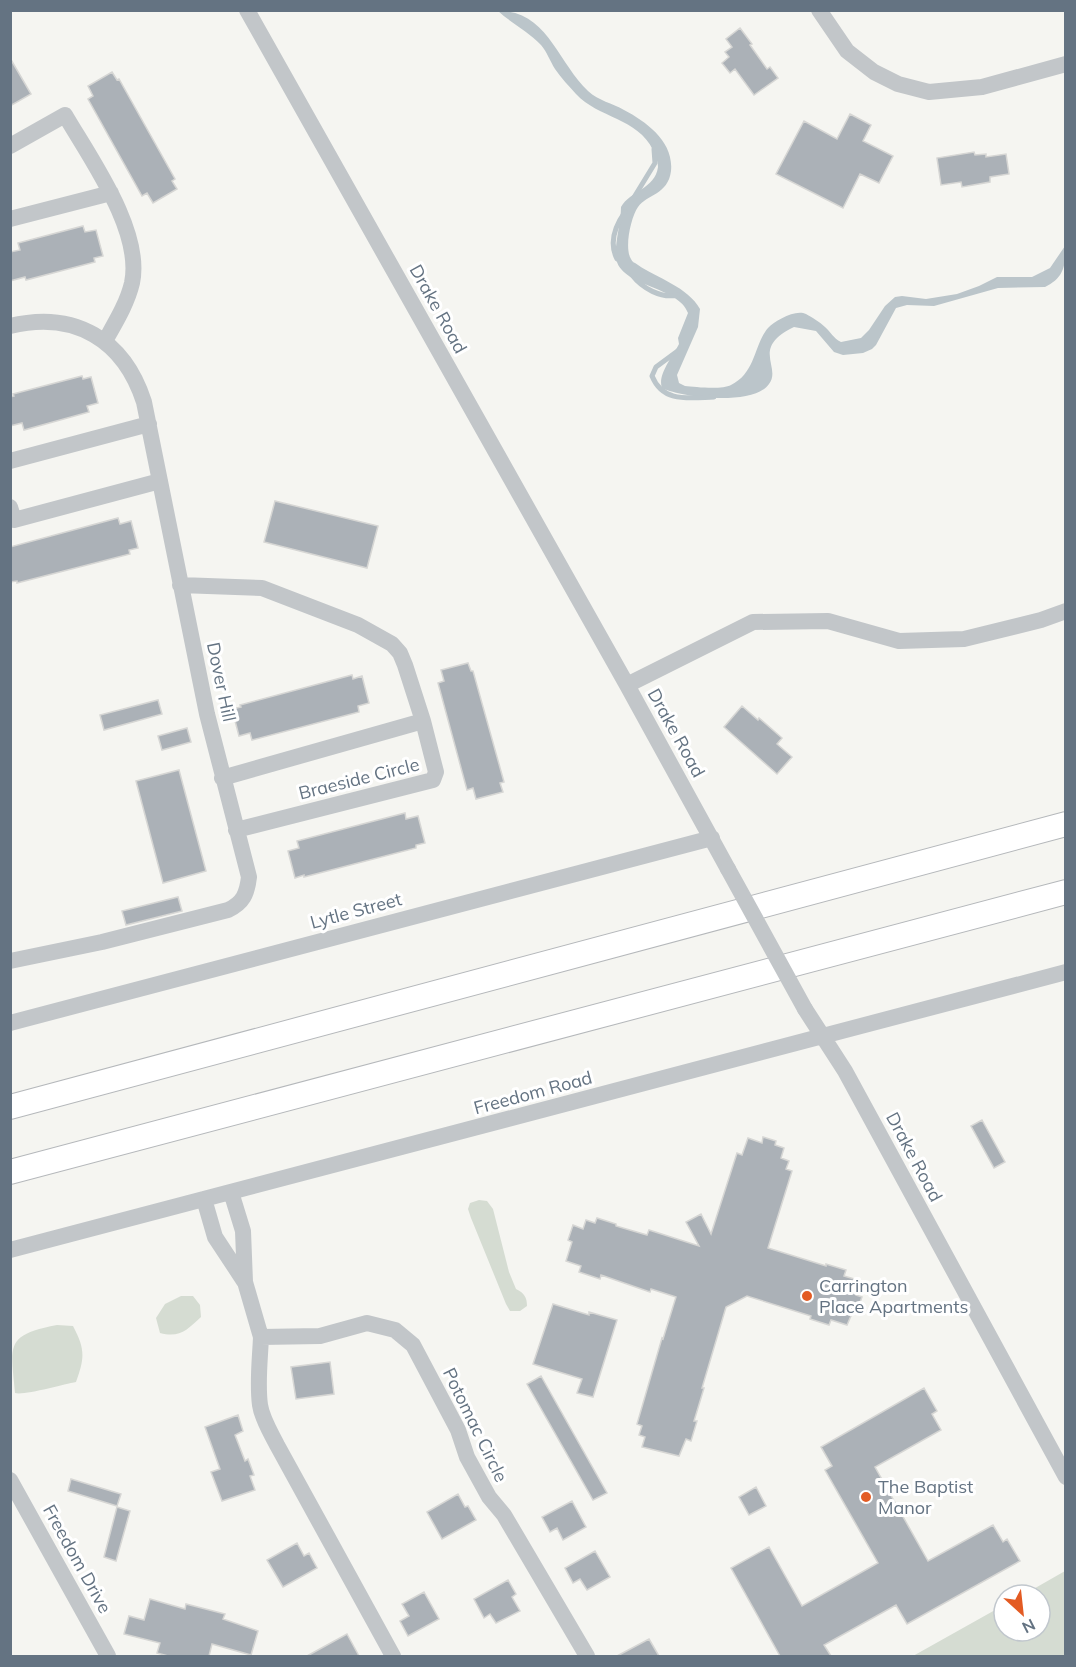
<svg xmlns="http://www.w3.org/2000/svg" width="1076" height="1667" font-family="Mulish,sans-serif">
  <rect width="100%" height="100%" fill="#f5f5f1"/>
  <path fill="#d5dcd2" d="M479,1200l8,1 6,8 16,63 7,17c8,4 11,8 11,17l-7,5h-10l-4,-7 -35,-86 -3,-9 2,-6z
    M181,1296h12l7,9 1,12c-14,13 -21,21 -41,16l-4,-15 9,-14z
    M57,1325l16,1c12,23 12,31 3,56 -12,2 -53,14 -61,11 -4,-47 -11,-58 42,-68z
    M1065,1571v85h-152l91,-51v26h36v-36h-17z"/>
  <path fill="#bbc5ca" d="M498,11c49,-1 60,52 90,80 11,10 24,12 36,19 23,12 50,32 47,61 -3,24 -24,23 -33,36 -7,10 -14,41 -7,52 2,4 3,3 7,6 19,13 50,22 62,44l-2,18 -21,48 2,8 6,3c10,1 37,4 46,-1 25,-12 23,-41 37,-57 7,-7 27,-19 38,-14 5,3 14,8 19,13 6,5 8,11 16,15l20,-4 8,-8 16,-24 10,-9 7,-1 24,3 31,-5 22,-8 18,-9h35l18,-9 15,-22c1,19 -1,32 -20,41l-47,1 -64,18 -27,-1 -11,3 -20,37 -4,4 -9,4 -20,2 -9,-3 -18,-21 -22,-4c-44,21 -12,40 -25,57 -15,22 -86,14 -107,4 -5,-13 11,-32 17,-44l-1,-6 10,-25c-9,-27 -68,-26 -72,-55 -2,-12 5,-35 5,-51 9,-16 34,-18 37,-40 0,-6 -3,-12 -5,-17 -15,-32 -55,-32 -77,-56 -7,-8 -15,-16 -21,-25 -5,-8 -8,-17 -14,-24 -13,-14 -30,-22 -43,-34z"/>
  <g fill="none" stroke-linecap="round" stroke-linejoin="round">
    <path stroke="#bbc5ca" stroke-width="5" d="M633,199l22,-36 -1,-14
      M617,259c-8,-16 -2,-33 8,-47
      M632,275c10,13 29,24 46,20
      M679,350l-23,17 -4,9c11,27 36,22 62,21"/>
  </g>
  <path fill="#abb1b7" stroke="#d6d6d4" stroke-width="1.5" d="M740,28l12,16 -2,1 17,24 3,-2 8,11 -24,17 -19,-26 -5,4 -8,-10 7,-6 -4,-5 7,-5 -6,-8z
    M10,58l21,36 -21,12z
    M112,72l5,8 2,-1 56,100 -3,2 5,8 -24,14 -6,-10 -5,3 -54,-97 5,-3 -5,-10z
    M850,114l21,11 -8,16 30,15 -14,27 -19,-9 -17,34 -67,-34 28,-53 33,18z
    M974,152l1,3 11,-1v3l20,-3 3,20 -19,3v5l-28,5 -1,-5 -20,3 -4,-27z
    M83,226l2,6 11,-2 7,26 -9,2 1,4 -69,18 -1,-3 -15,4v-29l10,-2 -2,-7z
    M82,376l1,3 8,-2 7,26 -11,3 2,6 -65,18 -2,-7 -12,3v-29l4,-1 -1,-2z
    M275,501l103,25 -11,42 -103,-26z
    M118,518l2,6 11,-3 7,27 -9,2 1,4 -113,29v-2l-7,1v-35z
    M468,663l3,8h2l31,111 -4,1 3,9 -27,7 -3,-11 -6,2 -29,-107 6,-2 -3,-11z
    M352,675l1,4 9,-3 7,27 -11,3 1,6 -107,28 -2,-7 -11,3 -7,-27 9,-2 -1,-2z
    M158,700l4,14 -58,16 -4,-15z
    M742,706l16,14 1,-2 23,20 -5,6 15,13 -15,17 -53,-47z
    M187,728l4,14 -29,8 -4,-14z
    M179,770l27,101 -43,12 -27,-102z
    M405,813l1,6 12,-3 7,27 -9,2v3l-112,29v-2l-9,3 -7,-27 11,-3 -2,-7z
    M178,897l4,14 -56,14 -4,-14z
    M982,1120l23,42 -11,6 -23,-42z
    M763,1137l13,4 -1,4 9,3 -3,10 8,3 -3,8 6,2 -24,77 58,18v-2l20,6 -2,6 17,5 -5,14 6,2 -5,13 -3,-1 -7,16 -16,-5 -2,5 -19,-6 1,-3 -64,-20 -21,11 -24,81h2l-10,33h3l-6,20 -5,-2 -7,17 -37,-9 3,-10 -6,-2 3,-9 -5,-2 25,-86 1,1 13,-42 -25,-8 -1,3 -49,-17 -1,4 -21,-7 2,-6 -15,-5 6,-19 -4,-2 5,-15 10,4 3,-9 9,3 2,-5 19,6v2l31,9 2,-5 50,16 -13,-24 15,-8 10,20 26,-81 5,2 6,-17 14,5z
    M553,1304l36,11v-3l28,8 -24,77 -16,-4 5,-14 -49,-15z
    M330,1362l4,32 -38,5 -5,-32z
    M541,1376l66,117 -14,7 -66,-116z
    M924,1388l13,23 -5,3 9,16 -66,37 53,94 65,-36 10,17 4,-3 13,22 -113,63 -11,-19 -72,40 7,11h-51l-49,-88 38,-21 33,59 76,-43 -53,-93 7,-4 -11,-19z
    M238,1415l5,16 -8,4 10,26 3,-2 6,16 -4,1 5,14 -33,11 -11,-29 9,-3 -15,-42z
    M71,1479l50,15 -4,12 -49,-15z
    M756,1487l10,19 -17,9 -10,-18z
    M458,1494l7,13 3,-1 8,14 -34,19 -15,-27z
    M572,1501l14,26 -23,13 -6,-12 -7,4 -8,-15z
    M117,1507l13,4 -14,50 -12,-4z
    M297,1543l7,13 5,-3 8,15 -34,19 -16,-27z
    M595,1551l15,26 -23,13 -7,-11 -7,4 -8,-15z
    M508,1580l8,14 -4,3 8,14 -24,12 -6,-9 -6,4 -10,-19z
    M424,1592l15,27 -31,17 -8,-15 9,-5 -7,-12z
    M150,1599l35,10 1,-5 39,10 -2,5 35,12 -7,24 -39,-11 -3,12h-41l-11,-3 3,-10 -36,-9 5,-18 15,4z
    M347,1634l12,22h-52z
    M649,1639l10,17h-42z"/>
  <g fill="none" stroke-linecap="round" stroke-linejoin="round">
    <g stroke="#b5b8bb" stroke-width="26">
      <path id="highway" d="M10,1107l1056,-283
        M10,1172l1056,-280"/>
    </g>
    <path stroke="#c2c6c9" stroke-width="16" d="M247,10l380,675 101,184
      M819,10l28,41 27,21 24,12 31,8 53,-5 84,-23
      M10,146l55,-31c25,43 78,116 67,168 -5,21 -17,40 -27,58
      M10,219l101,-26
      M10,326c65,-16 114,14 134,76l63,312 42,163c-2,17 -6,26 -21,33l-126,32 -92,19
      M10,461l139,-37
      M10,507l4,13 146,-39
      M180,585l82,3 96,37 34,19 8,9 5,12 18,56 -201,57
      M627,685l126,-63 75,-1 71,20 65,-2 77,-19 25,-9
      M236,830l197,-50 3,-8 -13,-51
      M805,1009l40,62 221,406
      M10,1023l702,-185
      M231,1192l12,39 2,51 16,55
      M204,1199l11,38 29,44
      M10,1250l1056,-278
      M10,1480l98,176
      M393,1656l-116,-211c-6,-12 -15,-26 -17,-40 -3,-22 0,-45 1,-68l59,-1 47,-13 28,7 18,15 45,85 9,27 22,40 15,18 83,141"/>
    <use href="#highway" stroke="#fff" stroke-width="24"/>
    <path stroke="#c2c6c9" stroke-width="16" d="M728,869l77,140"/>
  </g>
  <g fill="#e35b23" stroke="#fff" stroke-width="2">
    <circle cx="807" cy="1296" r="6"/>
    <circle cx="866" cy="1497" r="6"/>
  </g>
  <g text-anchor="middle" stroke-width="6" stroke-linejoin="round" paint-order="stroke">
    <g font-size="18" fill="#647382" stroke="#fff">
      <text transform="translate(438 309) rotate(61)" y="6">Drake Road</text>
      <text transform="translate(221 682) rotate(78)" y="6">Dover Hill</text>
      <text transform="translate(676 733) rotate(61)" y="6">Drake Road</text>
      <text transform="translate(359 779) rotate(-14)" y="6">Braeside Circle</text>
      <text transform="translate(356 911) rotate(-15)" y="6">Lytle Street</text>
      <text transform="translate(533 1093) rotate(-15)" y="6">Freedom Road</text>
      <text transform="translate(914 1157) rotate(62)" y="6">Drake Road</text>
      <text transform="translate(475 1425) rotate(64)" y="6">Potomac Circle</text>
      <text transform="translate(77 1559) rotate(61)" y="6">Freedom Drive</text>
    </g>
    <g font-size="18" fill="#647382" stroke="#fff" text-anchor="start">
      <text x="819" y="1292">Carrington<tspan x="819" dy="21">Place Apartments</tspan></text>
      <text x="878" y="1493">The Baptist<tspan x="878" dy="21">Manor</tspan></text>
    </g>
  </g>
  <rect width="1076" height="1667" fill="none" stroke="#647382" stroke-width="24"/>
  <g transform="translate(1022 1613) rotate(153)"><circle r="28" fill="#ffffff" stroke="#c1c7cd" stroke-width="1.5"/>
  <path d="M0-4.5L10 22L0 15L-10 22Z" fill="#e35b23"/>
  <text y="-9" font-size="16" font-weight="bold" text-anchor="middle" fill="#647382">N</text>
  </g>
</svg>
